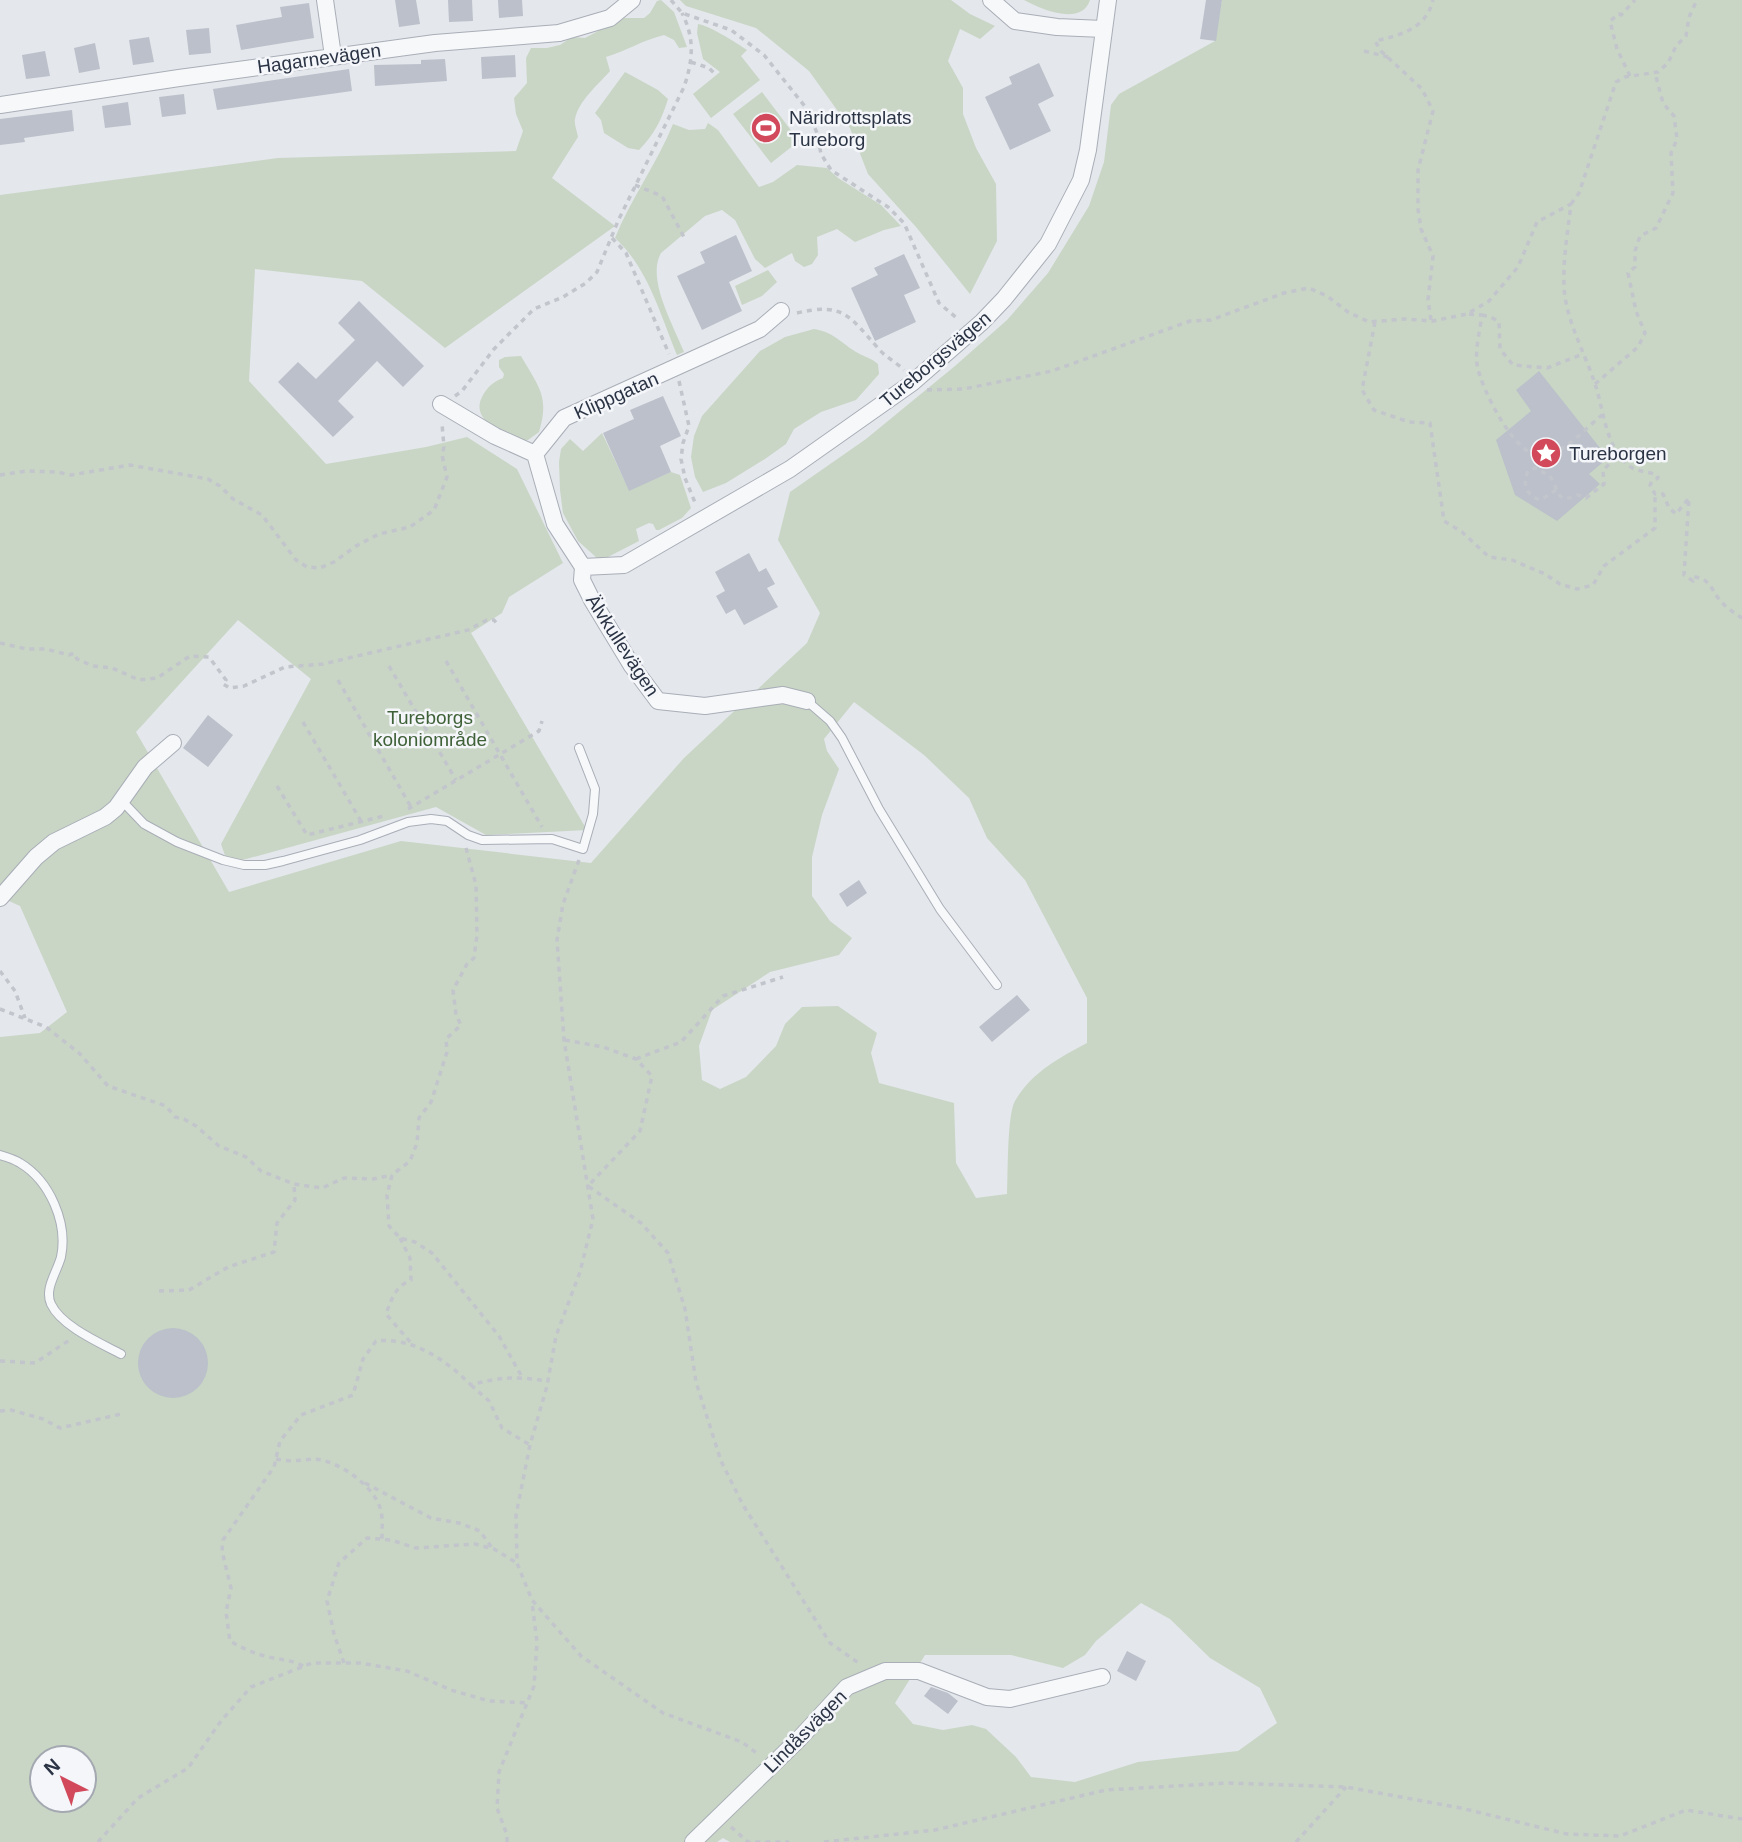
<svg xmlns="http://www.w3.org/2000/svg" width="1742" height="1842" font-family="Arial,sans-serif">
  <rect width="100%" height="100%" fill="#e4e7ec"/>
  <path fill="#c9d6c5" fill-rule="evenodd" d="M661,0l13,12 13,35 -8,1 -5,-8 -10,-5c-21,5 -38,16 -58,22l4,14c-12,14 -31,29 -35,48 -1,5 2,12 3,18l-26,41 63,48 -170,122 -83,-67 -107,-12 -6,112 77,83 100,-17 41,-10 50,32 46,94 -54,34 -7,16 -31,20 116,197 -101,5 -50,-28 -208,57 -7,-20 90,-165 -73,-59 -102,112 93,160 172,-51 190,22 93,-105 123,-115 13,-30 -42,-73 12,-48 76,-53 89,-73 52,-46 41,-47 41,-67 15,-44 7,-57 8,-11 96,-53 7,-41h520v1842h-1012l-7,-4 -6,4h-717v-805l40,-4 27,-21 -47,-106 -20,-9v-702l278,-37 238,-7 7,-20 -7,-17 -2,-16 13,-15 -1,-25 5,-10h16l13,-3 12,-8 13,1 38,-20h21l6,-5 7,-12zM854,702l70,53 45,43 18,40 38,42 62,118v45c-28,15 -55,29 -72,58 -8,13 -7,74 -8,93l-31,4 -20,-35 -2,-60 -75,-20 -8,-30 6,-20 -39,-27 -36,1 -17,17 -9,22 -30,31 -26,12 -18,-9 -3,-34 13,-36 58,-38 69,-17 13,-17 -22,-17 -18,-25v-39l10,-42 17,-46 -12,-18 -3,-12zM1141,1603l29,16 40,39 50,30 17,35 -39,28 -100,11 -63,20 -44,-5 -15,-20 -30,-28 -14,-4 -29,5 -30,-6 -18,-21 30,-48h86l52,13 22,-13 11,-14zM42,1758h42v42h-42z
    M680,0h271l19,14 25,12 -15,13 -20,-10 -12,32 15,27v26l13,34 20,36 1,57 -27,53 -54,-67 -48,-53 -18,-46 -41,-57 -53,-43 -70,-22z
    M1024,0h66c-9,27 -49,9 -66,0z
    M698,24c10,1 39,19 49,26l-6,6 19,24 -49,38 -18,-24 27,-22 -17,-13 -6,-26z
    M625,72l33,18 10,9c-6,20 -14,36 -29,51l-11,-2 -24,-15 -3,-13 -6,-7z
    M762,92l37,49 -28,22 -38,-49z
    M708,123l10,7 41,57 14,-5 24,-17 30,3 11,10 43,27 20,21 -17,4 -29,12 -18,-13 -20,8 1,18 -6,9 -8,3 -9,-6 -3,-8 -27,15 -10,-9 -20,-39 -13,-10 -17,6 -44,37c-15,26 13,73 23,99l-7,3c-17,-41 -29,-87 -62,-117 16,-40 42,-74 58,-114l16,6 16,-1z
    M768,270l9,12 -15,14 -20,9 -7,-19z
    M814,329c22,4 26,14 44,24 7,4 13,5 20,11l1,10 -23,26 -35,12 -27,17 -8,15 -21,15 -39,24 -23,9 -8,-15 -4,-20 3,-21 8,-20 58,-65 25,-14z
    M521,356c17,30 29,40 18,76l-11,8 -8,2c-16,-9 -50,-21 -38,-45 5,-10 11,-15 21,-19l1,-4 -5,-7v-7l6,-3z
    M602,433l27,57 42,-18 9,3 11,33 -9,10 -23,12h-3l-3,-6 -4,-1 -13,6 3,12 -35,18 -7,-1 -19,-17 -15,-28 -3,-23 -1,-28 2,-13 9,-10 13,12z"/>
  <path fill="#bbc0ca" d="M395,0h21l4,24 -21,3z
    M448,0h24l1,21 -24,1z
    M498,0h24l1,16 -24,2z
    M1206,0h16l-6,41 -16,-2z
    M309,3l5,35 -73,12 -5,-25 46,-8 -2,-10z
    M209,28l2,25 -22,2 -3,-25z
    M149,37l5,25 -21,3 -4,-25z
    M95,43l5,26 -21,4 -5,-25z
    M45,51l5,25 -24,3 -4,-24z
    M515,55l1,22 -34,2 -1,-22z
    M445,59l2,22 -72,5 -1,-21 47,-1v-4z
    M1039,63l15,33 -16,8 13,27 -41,19 -25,-53 27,-13 -3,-7z
    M349,69l3,22 -135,19 -4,-21z
    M184,94l2,20 -24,3 -3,-20z
    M128,102l3,23 -26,3 -3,-22z
    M72,110l2,21 -50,7 1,4 -25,3v-26z
    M736,235l16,36 -23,11 13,29 -40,19 -25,-54 28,-13 -5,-11z
    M904,254l16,34 -16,7 12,27 -41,19 -24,-53 27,-13 -4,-7z
    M359,301l65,65 -21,21 -26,-26 -39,40 16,16 -21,20 -55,-55 20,-20 18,17 39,-39 -17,-17z
    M1539,371l69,87 -19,16 11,10 -43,37 -42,-26 -19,-55 35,-29 -15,-21z
    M663,396l18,40 -21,10 11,26 -42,19 -26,-58 31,-14 -4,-9z
    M749,553l10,19 7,-4 9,16 -8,4 11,19 -34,18 -9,-16 -9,5 -10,-18 9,-5 -10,-19z
    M208,715l25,20 -25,32 -25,-19z
    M859,880l8,13 -20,14 -8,-13z
    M1017,995l13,15 -38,32 -13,-15z
    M138 1363a35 35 0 1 1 70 0a35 35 0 1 1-70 0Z
    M1127,1651l19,10 -10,20 -19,-10z
    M931,1687l17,6 10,8 -10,13 -24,-18z"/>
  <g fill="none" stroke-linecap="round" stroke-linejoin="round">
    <g stroke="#a9aeb7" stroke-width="10">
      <path id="service" d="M807,701l23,20 12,17 37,71 61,100 57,76
        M123,802l21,22 33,18 46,18 21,5h21l18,-4 77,-21 48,-18 23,-3 16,2 21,14 14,5 70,-1 31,10 10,-35 2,-25 -16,-41
        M0,1155c7,2 14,4 20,8 30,18 48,60 41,94 -4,15 -17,32 -10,47 10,22 49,39 70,50"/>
    </g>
    <g stroke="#a9aeb7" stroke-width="18">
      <path id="minor" d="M325,0l8,56
        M991,0l24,21 42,6 46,2
        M0,105l179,-27 256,-35 124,-10 51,-15 22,-18
        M441,404l54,32 40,18
        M583,567l41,-2 166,-96 122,-86 70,-61 22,-23 44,-55 33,-64 7,-30 20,-150
        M583,567l-28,-43 -20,-70 29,-36 196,-89 21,-18
        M583,567l-1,13 10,20 40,66 26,35 47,5 78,-11 24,6
        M0,898l36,-41 18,-15 51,-25 11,-9 29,-41 28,-24
        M693,1842l107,-104 47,-51 38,-16h34l68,26 23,2 92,-22"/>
    </g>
    <path stroke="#c2c5cb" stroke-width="3.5" stroke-dasharray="5 5" stroke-linecap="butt" d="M671,0l11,13 49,17 33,25 43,54 10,24 4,21 10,16 57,37 16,16 35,80 20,17
      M1364,51l24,6
      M691,62l18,6 7,7
      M1630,76l-13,-27 -7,-28 9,-7 2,1 14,-15
      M635,185l27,11 23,43
      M1571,204l8,-11 37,-111 9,-5 33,-5 10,-9 8,-17 10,-10 3,-19 8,-17
      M612,238l14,15 43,101
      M797,313c47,-11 52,3 81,35 7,9 18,14 26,22
      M1469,314l13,1c-2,15 -7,34 -5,49 3,23 41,100 69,92 21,-6 40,-28 56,-41
      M1482,315l9,2 8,5 1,27 13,16 34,3 36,-14
      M1431,320l-3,-20 5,-44 -12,-27 -3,-20v-39l15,-59 -11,-22 -41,-38 -6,-10c26,-6 51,-12 58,-41
      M1375,322l-13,68 12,20 35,12 21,1 14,98 18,11 27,25 23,3 33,14 15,10 17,5 16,-4 11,-19 51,-38v-34
      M679,381l10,45 -6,17 -2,16 4,19 11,27
      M1595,384l43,-37 7,-14 -9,-22 -8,-38 7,-6v-16l5,-15 16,-8 17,-35 -2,-40 6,-14 -3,-23 -11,-13 -8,-30
      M927,390l37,-1 88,-18 138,-50 21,-1 73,-27 25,-5 18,8 21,16 21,10 36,-3 28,2 34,-7 22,-13 29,-34 19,-45 34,-18c-3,26 -8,54 -7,80 0,32 20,67 30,97 10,27 10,63 34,84 8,7 19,6 29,10l1,3 -6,3 -2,4 5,9h8l6,14 7,6 13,-16 -5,77 9,6v-4c16,1 17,10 26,22 6,8 15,14 23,19
      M455,396l7,-5 32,-42 40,-40 29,-12 23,-14 11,-11 21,-51 66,-134c9,-27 11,-48 -2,-74
      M0,475l26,-4 31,1 14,3 59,-10 78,14 12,7 13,13 29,16 34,45 11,7 13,1 14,-6 22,-16 23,-12 31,-7 24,-17 13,-33 -5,-22 2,-8 -2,-23
      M1556,490l-15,10c-15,-4 -19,-16 -13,-29l7,-3 15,8 10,20 6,3 12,-4 8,3 18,-14 -1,-14 16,-15
      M0,643l27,6h19l23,6 5,-2 3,6 16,7 19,2 27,12 18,-2 33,-22 19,1 17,23 -3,4 7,4 14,-2 41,-19 38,-3 145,-34 19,-10h7l5,6
      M446,661l96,166
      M389,666l67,114
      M338,680l73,127
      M303,722l58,99
      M277,786l30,49 77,-19
      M408,809l131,-78 3,-10
      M466,848l10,37 1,50 -3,23 -7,6 -14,26 3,25 5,10 -15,14 1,13 -16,50 -12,16 -2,25 -7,18 -18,14 -5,20 2,31 11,12 15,4 17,11 67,83 23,41
      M579,860l-16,44 -6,36 7,100 29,179 -13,53 -24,64 -9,50 -17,59 -14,70 1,48 15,37 49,56 82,57 79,29 17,13
      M0,971l15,20 10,27
      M0,1009l46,18 33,26 29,33 58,20 9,11 9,2 12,7 23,20 27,11 15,14 33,13 28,4 22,-10 29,1 19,-4
      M565,1040l38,7 33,12 16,17 -12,55 -52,55 53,37 27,30 17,56 11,73 25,79 22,44 87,138 30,21
      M636,1059l45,-17 42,-46 60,-19
      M400,1238l10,20 1,22c-16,7 -19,18 -25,34l25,29
      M159,1291l30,-1 39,-23 46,-15 3,-29 18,-23 -1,-16
      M0,1361l35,2 36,-24
      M471,1385l18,16 13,27 28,17
      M0,1411l11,-1 32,9 17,9 61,-14
      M276,1459c19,5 35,-3 49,2 22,6 51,28 56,50 2,9 1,20 1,28
      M365,1483l66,35 28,5 21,8 12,17
      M344,1663l-10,-29 -7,-33 12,-38 28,-25 24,2 25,8 59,-4 19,5 23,14
      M303,1666c-11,-6 -22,-6 -34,-9 -14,-3 -27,-9 -39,-16l-4,-29 5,-24 -9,-37 1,-11 51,-73 6,-26 21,-26 52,-20 10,-36 13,-18c37,-4 70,19 95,44 28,-8 45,-9 75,-4
      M731,1827l17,15h41
      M98,1842l40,-44 50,-30 33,-47 30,-34 61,-24h48l47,8 44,19 38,11 39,2
      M507,1842v-7l-10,-27 2,-36 35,-86 3,-44 -5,-40
      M824,1842l111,-12 171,-40 121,-7 119,4 115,21 106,26 53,2 66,-26 56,9
      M1296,1842l50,-55"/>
    <use href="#service" stroke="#f7f8fa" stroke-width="8"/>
    <use href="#minor" stroke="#f7f8fa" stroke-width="16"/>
  </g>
  <defs>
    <g id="stadium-disc" transform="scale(1.575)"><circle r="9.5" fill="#d1495b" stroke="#f4f6f9"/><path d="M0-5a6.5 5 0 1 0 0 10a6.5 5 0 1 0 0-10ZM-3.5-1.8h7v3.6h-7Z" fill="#fff"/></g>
    <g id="sight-disc" transform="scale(1.575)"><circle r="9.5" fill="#d1495b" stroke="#f4f6f9"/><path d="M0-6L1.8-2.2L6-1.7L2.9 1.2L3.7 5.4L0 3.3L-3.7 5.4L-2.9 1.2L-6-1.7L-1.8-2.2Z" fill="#fff"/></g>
  </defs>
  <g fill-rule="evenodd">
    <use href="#stadium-disc" x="766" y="128"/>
    <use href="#sight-disc" x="1546" y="453"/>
  </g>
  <g text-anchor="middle" stroke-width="5" stroke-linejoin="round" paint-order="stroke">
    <g font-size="19" fill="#2b3445" stroke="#f4f6f9">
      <text transform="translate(319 58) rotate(-8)" y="7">Hagarnevägen</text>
      <text transform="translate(935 359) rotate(-40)" y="7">Tureborgsvägen</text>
      <text transform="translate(616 395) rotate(-24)" y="7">Klippgatan</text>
      <text transform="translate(623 645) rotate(57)" y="7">Älvkullevägen</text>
      <text transform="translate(805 1731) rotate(-45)" y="7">Lindåsvägen</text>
    </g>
    <g font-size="19" fill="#2b3445" stroke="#f4f6f9" text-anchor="start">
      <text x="789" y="124">Näridrottsplats<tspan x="789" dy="22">Tureborg</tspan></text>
      <text x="1569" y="460">Tureborgen</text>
    </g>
    <g font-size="19" fill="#3f6138" stroke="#f4f6f9">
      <text x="430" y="724">Tureborgs<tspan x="430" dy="22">koloniområde</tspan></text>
    </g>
  </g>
  <g transform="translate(63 1779) rotate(318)"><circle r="33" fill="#f4f6f9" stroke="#a4a8b1" stroke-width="2"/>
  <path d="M0-5L12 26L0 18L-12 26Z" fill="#d1495b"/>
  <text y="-10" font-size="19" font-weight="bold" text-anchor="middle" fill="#2b3445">N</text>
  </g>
</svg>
